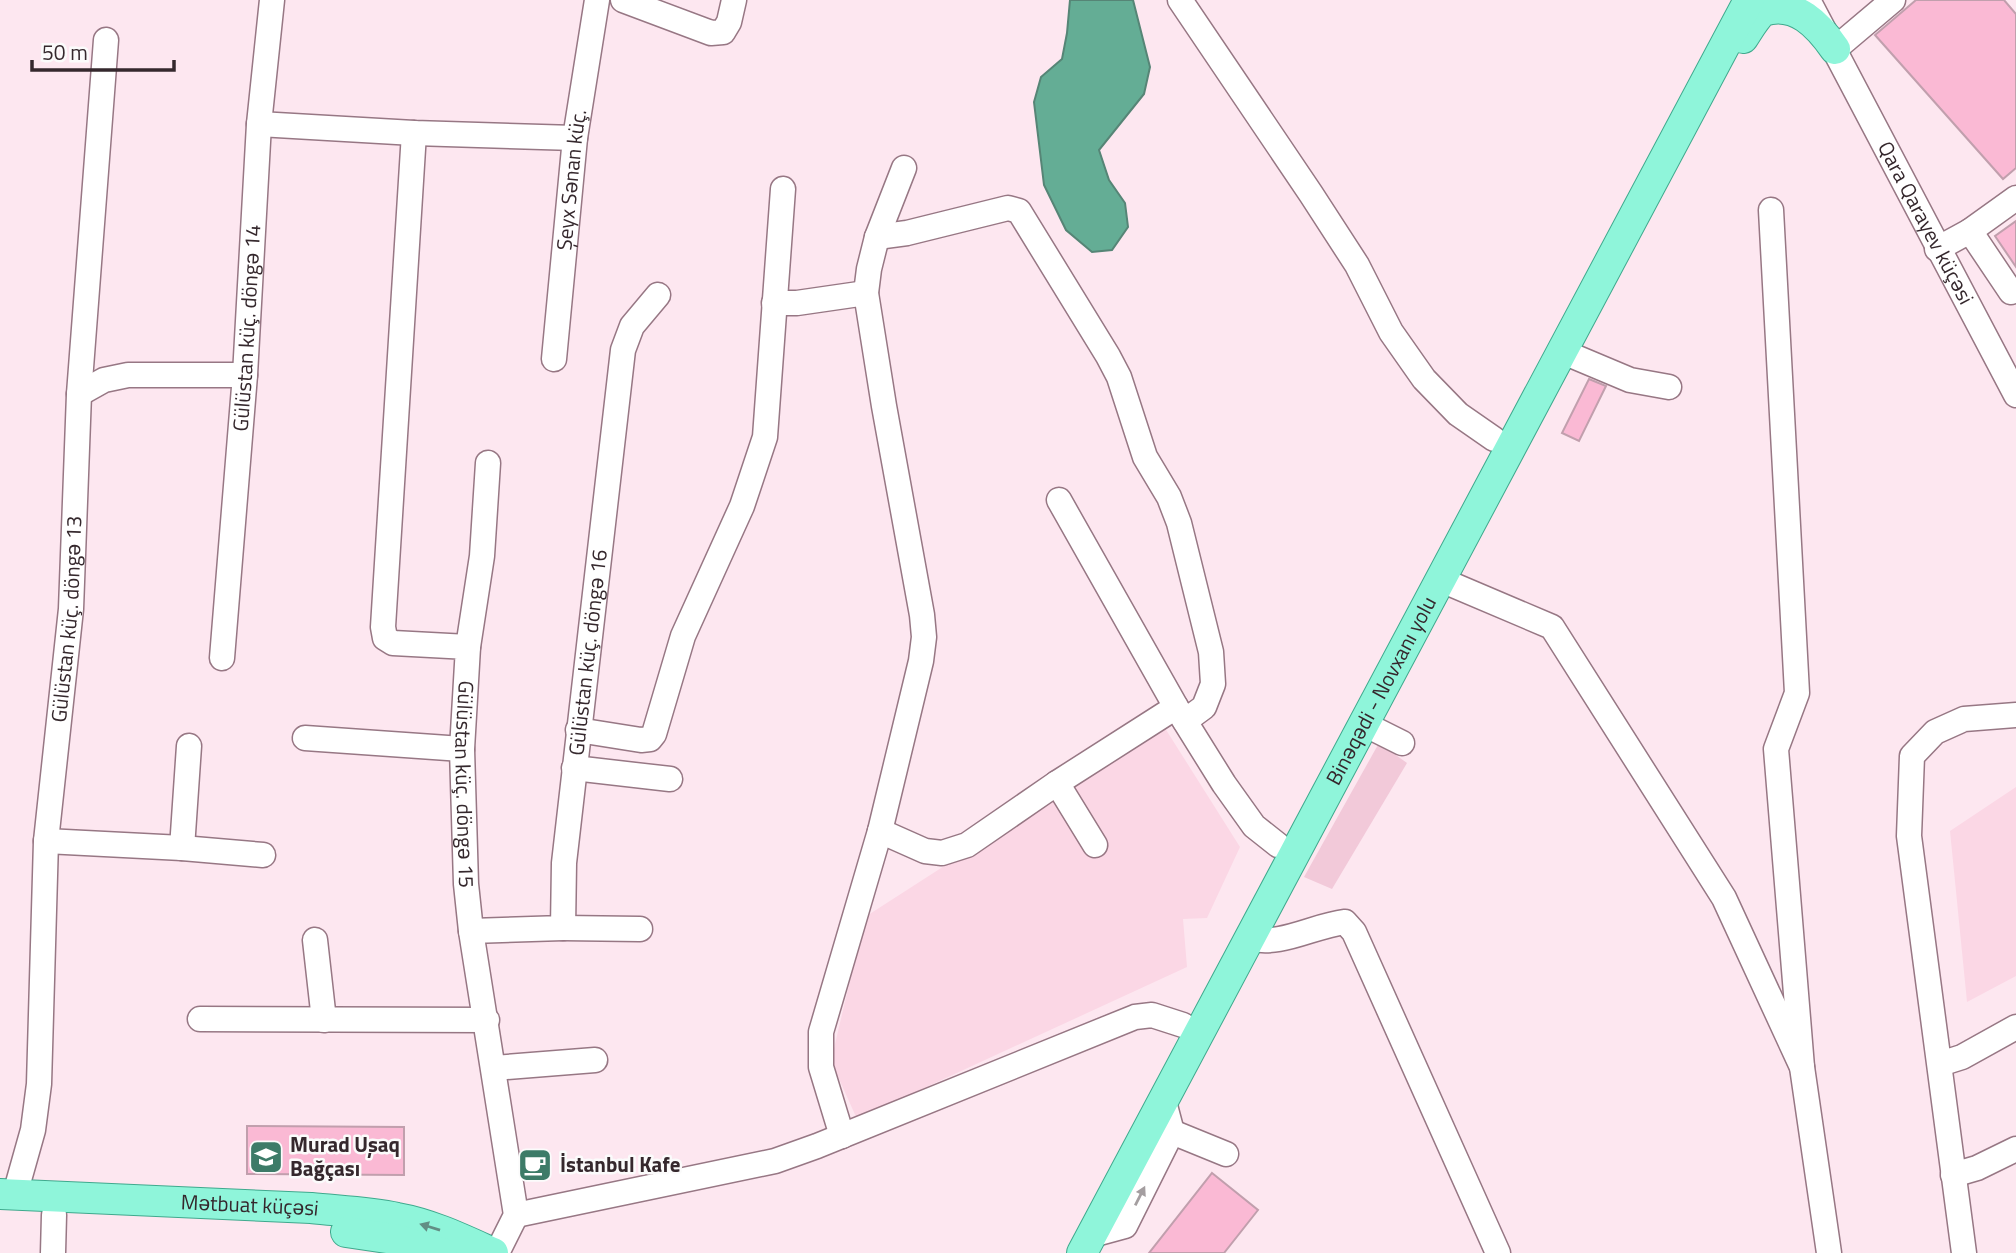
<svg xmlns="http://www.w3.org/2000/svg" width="2016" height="1253" font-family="'Titillium Web',sans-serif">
  <rect width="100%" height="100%" fill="#fde7f0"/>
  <path fill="#fbd7e5" d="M1163,725l77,122 -33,71 -24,1 4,48 -330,152 -26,-58 34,-144z
    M2016,787v189l-49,26 -17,-171z"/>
  <path fill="#f2c9d9" d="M1379,743l28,20 -75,126 -28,-12z"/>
  <path fill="#64ad95" stroke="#568576" stroke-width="2" d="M1070,0h63l17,67 -6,27 -45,56 10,30 16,23 3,24 -16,23 -20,2 -26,-22 -22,-45 -10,-83 7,-25 21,-18 5,-26z"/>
  <path fill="#fab9d4" stroke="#c19fad" stroke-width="2" d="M1916,0h88l12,14v154l-13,11 -128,-144z
    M2016,221v46l-21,-31z
    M1589,379l17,7 -27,55 -17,-8z
    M247,1126l157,1v48l-157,-1z
    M1212,1173l46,37 -34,43h-75z"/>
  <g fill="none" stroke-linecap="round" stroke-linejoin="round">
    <g stroke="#977784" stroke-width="27">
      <g id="minor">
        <path d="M623,0l88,33 12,-1 6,-10 5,-22"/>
        <path d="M1180,0l131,194 46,71 34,67 33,47 34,35 36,25"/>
        <path id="s1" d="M1808,0l208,395"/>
        <path d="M1835,49l58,-49"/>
        <path d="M259,124l155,9 161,5"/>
        <path id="s2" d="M414,133l-31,494 2,11 8,5 75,4 -6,102 4,135 5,47 45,284 -19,38"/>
        <path d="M1771,210l26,483 -21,56 26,318"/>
        <path d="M1970,231l41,61"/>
        <path d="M877,237l30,-4 101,-25 11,3 89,145 11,21 26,80 24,40 10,26 32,129 2,32 -9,23 -19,14"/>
        <path d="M1937,249l33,-18 46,-33"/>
        <path d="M774,303h23l69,-10"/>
        <path d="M1561,351l69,29 39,7"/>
        <path id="s3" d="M554,359l21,-221 22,-138"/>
        <path d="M79,394l25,-14 24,-5h117"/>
        <path d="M1059,500l117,207 48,77 30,42 24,19"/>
        <path d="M1439,579l113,48 172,271 78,169 27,186"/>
        <path d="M468,647l14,-91 6,-93"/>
        <path id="s4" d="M222,658l23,-283 14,-251 13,-124"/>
        <path d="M1362,723l40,20"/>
        <path d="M578,730l63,10 9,-1 4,-5 29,-98 59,-130 23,-69 18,-248"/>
        <path d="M305,738l157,11"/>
        <path d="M574,768l96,11"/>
        <path d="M1057,783l38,62"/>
        <path d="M880,831l45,20 17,2 25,-8 90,-62 119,-76"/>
        <path d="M46,841l136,7 81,7"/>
        <path d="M182,848l7,-102"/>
        <path d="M563,928l77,1"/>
        <path id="s5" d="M471,931l92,-3 1,-65 59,-513 9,-24 26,-31"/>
        <path d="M1248,938c33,9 64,-12 97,-16l9,10 144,321"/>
        <path d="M315,940l9,80"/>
        <path d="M200,1019l287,1"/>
        <path d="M1940,1064l22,-7 54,-30"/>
        <path d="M494,1068l101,-8"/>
        <path d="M1172,1132l54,22"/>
        <path d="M842,1136l-21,-69v-35l59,-201 41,-170 3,-24 -2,-22 -38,-209 -18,-113 3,-24 8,-32 27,-69"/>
        <path d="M1953,1175l24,-7 39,-19"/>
        <path id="s6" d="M15,1194l18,-64 6,-46 7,-243 25,-232 8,-215 27,-354"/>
        <path d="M516,1215l259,-54 42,-15 318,-129 17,-2 31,10"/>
        <path d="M1092,1235l33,-9 47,-94 -9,-34"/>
        <path d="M53,1253l1,-38"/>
        <path d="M1964,1253l-55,-417 3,-80 23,-24 29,-13 52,-4"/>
      </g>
    </g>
    <g stroke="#3fa98d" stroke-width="32">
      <g id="major">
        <path d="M1743,38c6,-9 12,-20 20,-27 33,-11 56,15 72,38"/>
        <path id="s7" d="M0,1194l311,14c28,3 58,4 86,10 34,6 65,21 96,35"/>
        <path d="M346,1232l48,7 48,14"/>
        <path id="s8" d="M1082,1253l667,-1253"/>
      </g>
    </g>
    <use href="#minor" stroke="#fff" stroke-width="24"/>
    <use href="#major" stroke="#8ff5da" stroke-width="30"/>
  </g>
  <defs><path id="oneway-solid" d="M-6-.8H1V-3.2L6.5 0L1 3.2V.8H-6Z" transform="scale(1.75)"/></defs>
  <use fill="#a49ea0" href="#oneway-solid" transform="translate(1140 1196) rotate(-63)"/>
  <use fill="#628e84" href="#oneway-solid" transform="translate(430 1227) rotate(-163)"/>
  <defs>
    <g id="school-square" transform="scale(1.75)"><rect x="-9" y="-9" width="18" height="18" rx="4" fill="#3d7b68" stroke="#fbfbfb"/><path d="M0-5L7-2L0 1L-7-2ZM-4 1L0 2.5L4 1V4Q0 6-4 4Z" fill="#fff"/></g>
    <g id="cafe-square" transform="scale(1.75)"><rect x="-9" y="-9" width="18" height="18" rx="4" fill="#3d7b68" stroke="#fbfbfb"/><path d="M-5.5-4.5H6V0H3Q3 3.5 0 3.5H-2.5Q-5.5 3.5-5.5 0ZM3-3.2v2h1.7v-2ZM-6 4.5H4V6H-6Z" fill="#fff"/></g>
  </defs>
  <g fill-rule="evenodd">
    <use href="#school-square" x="266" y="1157"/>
    <use href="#cafe-square" x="535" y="1165"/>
  </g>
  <g text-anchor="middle" stroke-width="5" stroke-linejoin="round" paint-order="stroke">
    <g font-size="21" fill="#35282d" stroke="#fbfbfb">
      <text dy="7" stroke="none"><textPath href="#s3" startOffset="180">Şeyx Sənan küç.</textPath></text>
      <text dy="7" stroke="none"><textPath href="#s1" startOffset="252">Qara Qarayev küçəsi</textPath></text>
      <text dy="7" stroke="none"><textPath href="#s4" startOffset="331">Gülüstan küç. döngə 14</textPath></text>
      <text dy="7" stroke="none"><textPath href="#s6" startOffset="579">Gülüstan küç. döngə 13</textPath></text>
      <text dy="7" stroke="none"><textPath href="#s5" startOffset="369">Gülüstan küç. döngə 16</textPath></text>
      <text dy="7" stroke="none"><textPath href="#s8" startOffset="637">Binəqədi - Novxanı yolu</textPath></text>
      <text dy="7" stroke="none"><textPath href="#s2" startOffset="728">Gülüstan küç. döngə 15</textPath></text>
      <text dy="7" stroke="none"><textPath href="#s7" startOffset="250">Mətbuat küçəsi</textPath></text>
    </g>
    <g font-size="21" font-weight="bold" fill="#35282d" stroke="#fbfbfb" text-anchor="start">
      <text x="290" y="1152">Murad Uşaq<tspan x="290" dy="24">Bağçası</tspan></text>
      <text x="560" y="1172">İstanbul Kafe</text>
    </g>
  </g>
  <path d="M32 60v10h142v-10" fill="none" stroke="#35282d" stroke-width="3.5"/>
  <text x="42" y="60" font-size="21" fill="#35282d" stroke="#fbfbfb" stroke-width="5" paint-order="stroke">50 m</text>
</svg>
